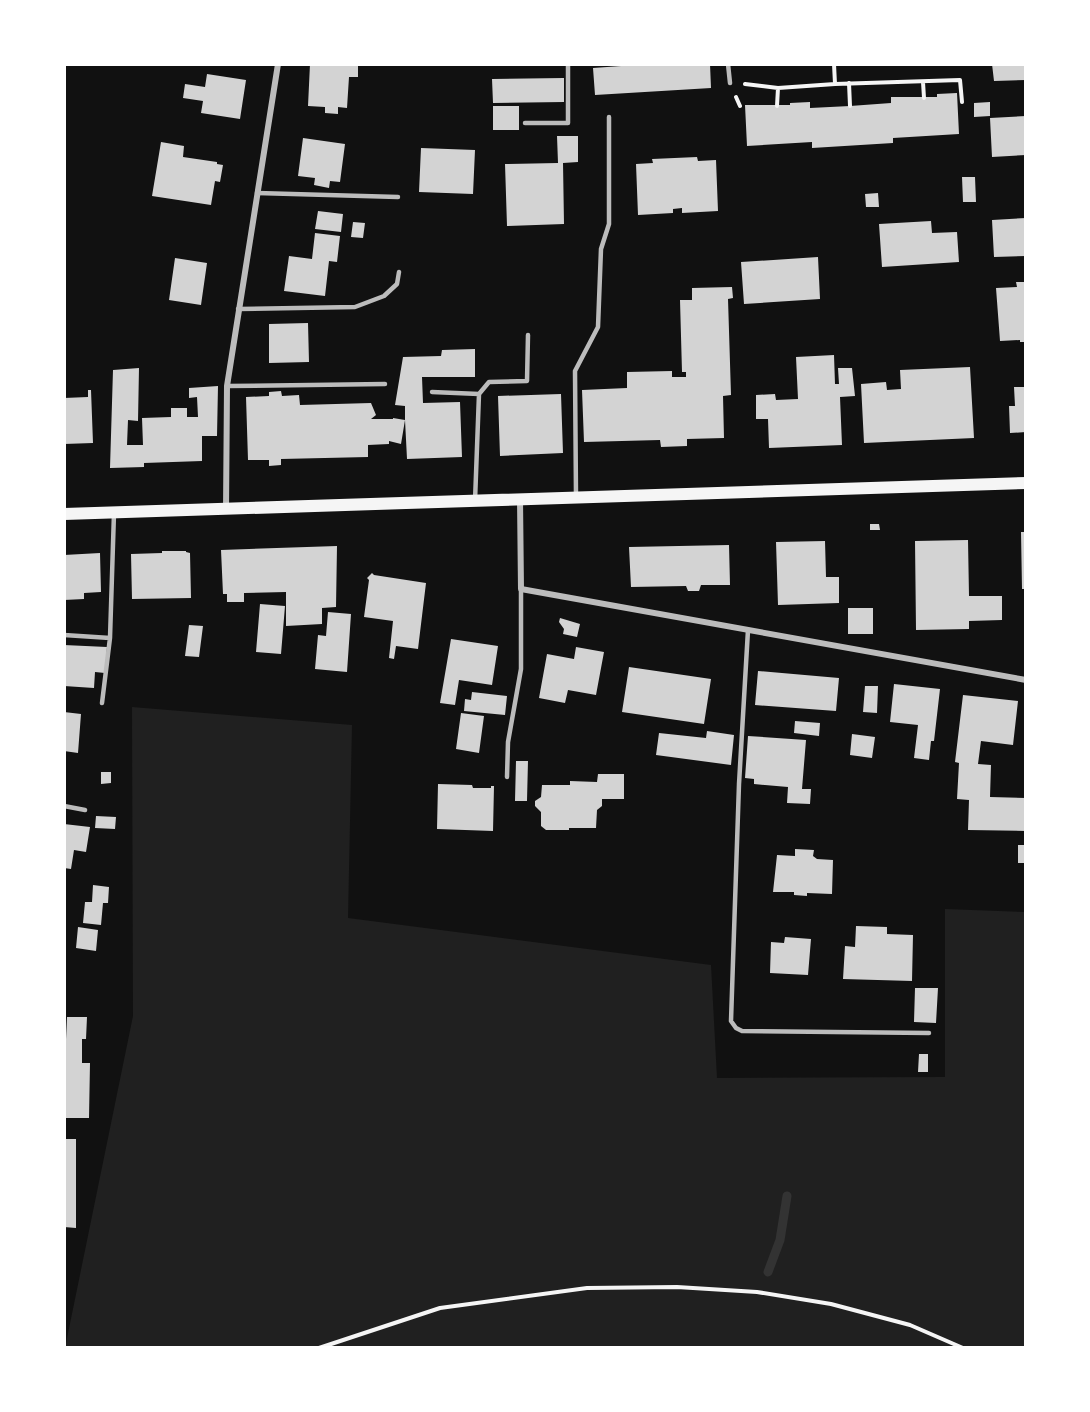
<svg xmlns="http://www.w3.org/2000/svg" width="1090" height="1412" font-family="'Space Grotesk',sans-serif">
  <rect width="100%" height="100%" fill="#111"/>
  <path fill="#202020" d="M132,707l220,18 -4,193 363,47 6,113 228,-1v-168l80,3v435l-960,1 68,-332z"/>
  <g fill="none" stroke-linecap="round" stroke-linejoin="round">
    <path stroke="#333" stroke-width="9" d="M768,1272l12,-32 7,-44"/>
  </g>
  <path fill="#d3d3d3" d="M310,64h48v13h-9l-2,31 -9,-1v7l-13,-1v-6l-17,-1z
    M649,64h61l1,24 -116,7 -2,-27z
    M992,64h34v16l-32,1z
    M207,74l39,6 -6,39 -39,-6 2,-12 -20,-3 2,-14 20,3z
    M564,78v24l-71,1 -1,-24z
    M957,93l2,41 -66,4v5l-81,5v-6l-65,4 -2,-41h45v-2l20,-1v6l40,-2 41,-3v-6h46v-3z
    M990,102v14l-16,1v-14z
    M493,106h26v24h-26z
    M1026,116v39l-34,2 -2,-39z
    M557,136h21v26l-15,1 1,61 -57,2 -2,-62 53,-1z
    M303,138l42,6 -5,38 -10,-1 -1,7 -15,-3 1,-7 -17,-2z
    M161,142l23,4 -1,11 34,5v2l6,1 -3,17 -5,-1 -4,24 -59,-9z
    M421,148l54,2 -2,44 -54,-2z
    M697,157l1,4 18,-1 2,51 -36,2v-5l-9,1v4l-35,2 -2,-51 17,-1 -1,-4z
    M962,177h13l1,25h-13z
    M878,193l1,14h-13l-1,-13z
    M318,211l25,3 -2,18 -26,-3z
    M1026,218v38l-32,1 -2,-37z
    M931,221l1,12 25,-1 2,30 -77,5 -3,-43z
    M353,222l12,1 -2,15 -12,-1z
    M315,233l25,3 -3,26 -8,-1 -4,35 -41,-5 5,-35 23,3z
    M818,257l2,42 -76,5 -3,-42z
    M175,258l32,5 -6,42 -32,-5z
    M1016,282h10v60h-6v-2l-20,1 -4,-53 21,-1z
    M732,287l1,11 -5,1 3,96 -8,1 1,42 -37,1v7l-26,1 -1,-7 -76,2 -2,-52 45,-2v-16l45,-1v6h14v-5h-4l-2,-72h12v-12z
    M308,323l1,39 -40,1v-39z
    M475,349v28h-53l1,26 37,-1 2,55 -55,2 -2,-39 -4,24 -12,-3v3l-21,1v12l-87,2v6l-12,1v-6h-21l-2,-63 23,-1v-4l12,-1 1,5 17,-1 1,10 71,-2 5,12 -5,4h22v-1l12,2v-14l-10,-1 8,-48 38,-1 1,-6z
    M834,355l1,29h4l-1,-16h14l3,28 -15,1 2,48 -73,3 -1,-29h-12v-24l19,-1 1,6 22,-1 -2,-42z
    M970,367l4,71 -110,5 -3,-59 25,-2 1,8 14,-1 -1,-19z
    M139,368l-1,53 -10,-1 -1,25h16l-1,-27 29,-1v-9h16v9h11l-1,-20 -8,1v-10l29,-2 -1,50h-15v25l-58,2v4l-34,1 3,-98z
    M1014,387h12v45l-16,1 -1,-27h6z
    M88,390h3l2,53 -29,1v-46l24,-1z
    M561,394l2,59 -63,3 -2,-60z
    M870,524h9l1,6h-10z
    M1021,532h5v57h-4z
    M968,540l1,56h33v24l-33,1v8l-53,1 -1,-89z
    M825,541l1,36h13v26l-61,2 -2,-63z
    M729,545l1,40h-29l-2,6h-11l-2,-5 -55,1 -2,-40z
    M337,546l-1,61 -14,1v16l-36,2v-34l-42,1v9h-17v-8h-4l-2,-44z
    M162,551h24v1l4,1 1,45 -59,1 -1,-45 31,-1z
    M100,553l1,39 -17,1v6l-20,1v-45z
    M372,573l2,2 52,8 -8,66 -22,-3 -2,13 -5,-1 4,-37 -29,-4 5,-37 -2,-2z
    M260,604l25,2 -4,48 -25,-2z
    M848,608h25v26h-25z
    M328,612l23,2 -4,58 -32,-3 3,-34 8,1z
    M560,618l20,6 -3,13 -14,-3 1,-5 -5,-7z
    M189,625l14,1 -4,31 -14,-1z
    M451,639l47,7 -6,39 -33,-5 -4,25 -15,-2z
    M64,645l43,2 -2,26 -10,-1 -1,16 -30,-2z
    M576,647l28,5 -8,43 -28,-5 -3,13 -26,-5 8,-44 27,5z
    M629,667l82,12 -7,45 -82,-12z
    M758,671l81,7 -3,33 -81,-6z
    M894,684l46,5 -6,52h-3l-2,19 -15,-2 4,-33 -28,-3z
    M865,686h13l-1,27 -14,-1z
    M472,692l35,4 -2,19 -41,-4 1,-12 6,1z
    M963,695l55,6 -5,44 -32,-4 -3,23 13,1 -1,32 36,1v33l-58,-1 1,-30 -12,-1 2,-36 -4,-1z
    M64,712l17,2 -3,39 -14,-2z
    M461,713l23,3 -5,37 -23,-4z
    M795,721l25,2 -1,13 -25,-3z
    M707,731l27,4 -3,30 -75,-10 3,-22 47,5z
    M852,734l23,3 -3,21 -22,-3z
    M748,736l58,4 -4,49h9l-1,15 -23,-1 1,-16 -34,-3v-5l-9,-1z
    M516,761h12l-1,40h-12z
    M101,772h10v11l-10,1z
    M598,774h26v25h-22v7l-5,4 -1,18h-27v2h-23l-5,-4v-14l-6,-6v-5l6,-4 1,-12h28v-4l27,1z
    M438,784l34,1 1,3h18v-2h3l-1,45 -56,-2z
    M96,816l20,1 -1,12 -20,-1z
    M64,824l26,3 -4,25 -12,-2 -3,19 -7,-1z
    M1018,845h8v18h-8z
    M795,849l19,1 -1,6 4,3 16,1 -1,34 -25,-1v3l-13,-1v-3h-21l4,-37 18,1z
    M93,885l16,2 -1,16h-5l-2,22 -18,-2 2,-21h7z
    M856,926l31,1v7l26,1 -1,46 -69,-2 2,-33 10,1z
    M78,927l20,3 -2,21 -20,-3z
    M785,937l26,2 -3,36 -38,-2 1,-31 13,1z
    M915,988h23l-2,35 -22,-1z
    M67,1017h20l-1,22h-4v24h8l-1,55h-25v-79h2z
    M919,1054h9v18h-10z
    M64,1139h12v89l-12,-1z"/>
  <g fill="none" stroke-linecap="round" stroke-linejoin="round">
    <path stroke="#f5f5f5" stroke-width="4" d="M834,64l1,20
      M923,82l1,16
      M849,83l1,23
      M745,84l33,4 57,-4 125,-4 2,22
      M736,97l4,9
      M777,106l1,-18
      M319,1348l121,-40 147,-20 90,-1 80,5 74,12 79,21 53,23"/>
    <path stroke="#bcbcbc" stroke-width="4.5" d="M728,64l2,19
      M525,123h43v-59
      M257,193l141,4
      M238,309l117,-2 29,-11 13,-12 2,-12
      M227,386l158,-2
      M432,392l47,2
      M576,497l-1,-126 23,-44 3,-78 8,-25v-107
      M475,501l4,-107 10,-12 38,-1 1,-46
      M748,630l-9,154 -8,237 5,7 6,3 187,2
      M64,635l46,3 4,-125
      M102,703l8,-65
      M507,777l1,-35 13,-73v-80
      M64,806l21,4"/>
    <path stroke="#bcbcbc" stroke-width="6" d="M520,499l1,90 505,91
      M226,510l1,-124 51,-322"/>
    <path stroke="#f5f5f5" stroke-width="12" d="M64,514l962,-31"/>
  </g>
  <rect width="1090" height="1412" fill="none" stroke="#ffffff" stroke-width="132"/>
</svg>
